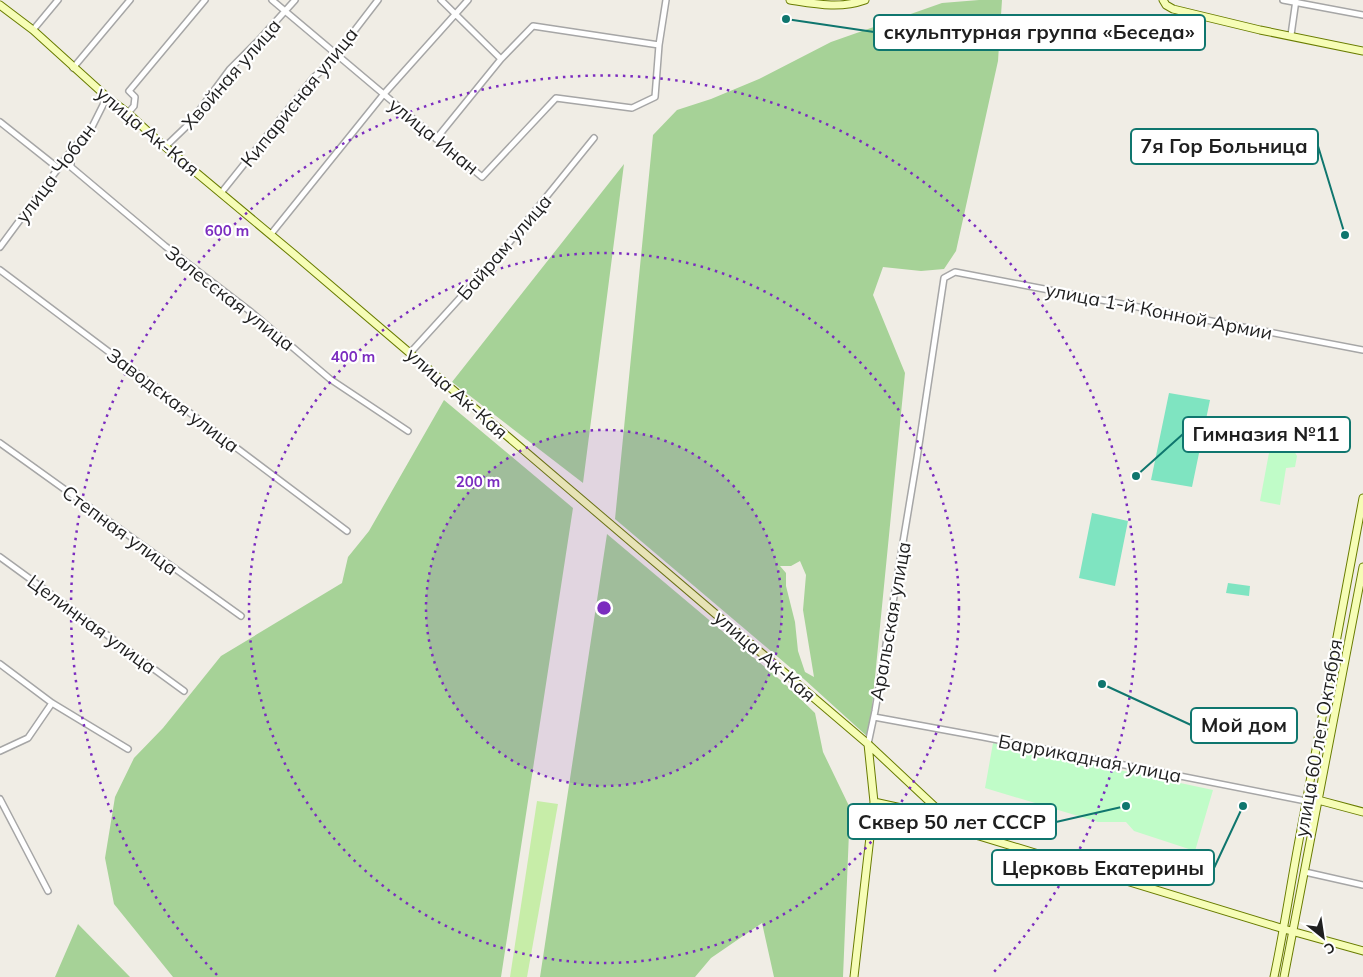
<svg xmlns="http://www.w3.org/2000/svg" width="1363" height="977" font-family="Mulish,sans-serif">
  <rect width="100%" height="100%" fill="#f0ede5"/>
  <path fill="#c7eda8" d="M537,801l21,3 -31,173h-17z"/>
  <path fill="#a6d297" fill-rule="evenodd" d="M979,0h23l-4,61 -42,190 -12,18 -23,2 -38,-4 -10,28 32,78 -36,365 -64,-58 -190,-161 38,-384 24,-25 34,-11 48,-20 72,-37 111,-39zM800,561l6,14 -3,35 11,67 -9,-5 -7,-21 -3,-29 -9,-36v-13l-6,-7h11z
    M624,164l-41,319 -131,-101z
    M444,400l129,108 -72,469h-328l-59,-73 -9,-46 10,-61 19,-39 29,-30 58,-72 121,-73 6,-26 21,-26z
    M607,534l178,150 30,29 8,39 27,56 -7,169h-69l-12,-54 -51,35 -16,19h-155z
    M78,924l52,53h-75z"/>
  <path fill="#c0fcc8" d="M1274,426l22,4 -3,19 4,7 -2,11 -9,1 -6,37 -20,-4z
    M993,743l220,47 -18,61 -61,-20 -8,-9h-28l-113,-34z"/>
  <path fill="#7fe4c1" d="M1169,393l41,7 -18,87 -41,-7z
    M1092,513l36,8 -13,65 -36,-8z
    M1228,583l22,3 -1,10 -23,-3z"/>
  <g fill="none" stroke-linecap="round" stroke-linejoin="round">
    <g stroke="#a6a6a6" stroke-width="8">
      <path id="street" d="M272,0l210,177 74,-79 76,10 23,-11 4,-52 7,-45
        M441,0l60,59
        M1283,0l80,15
        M33,30l25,-30
        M1291,35l5,-35
        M73,68l57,-68
        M128,113l6,-7 1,-9 -6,-6 76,-91
        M0,122l58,46
        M436,139l65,-80 32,-33 126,19
        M166,146l24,-23 40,-54 29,-29 36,-40
        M71,151v16l94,79 86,66 79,67 78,52
        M221,193l93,-116 14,-12 50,-65
        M271,234l112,-139 85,-95
        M0,247l71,-96 21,-24 15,-30
        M0,270l347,261
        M410,353l90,-99 94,-116
        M0,443l241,173
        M0,557l184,134
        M0,664l52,39 76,46
        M874,717l109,20 323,64
        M868,744l7,-33 42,-253 27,-180 11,-6 408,78
        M0,751l28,-13 24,-35
        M0,799l48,92
        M1305,872l58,13"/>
    </g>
    <g stroke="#697c00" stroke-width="9">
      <path id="secondary" d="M790,0c26,4 50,9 75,0
        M1163,0l3,5 7,4 87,21 103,21
        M0,5l33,25 74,67 21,16 28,26 139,116 573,489 80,75 31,17 305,93 79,22
        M1318,800l45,12
        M874,802l73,16
        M854,977l20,-175 -6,-58
        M1274,977c10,-47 17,-95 26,-142 21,-112 42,-224 63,-337
        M1284,977l79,-410"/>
    </g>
    <use href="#street" stroke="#fff" stroke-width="5"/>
    <use href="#secondary" stroke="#f6fdb6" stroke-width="7"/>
  </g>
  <circle cx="604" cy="608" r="178" fill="#7b2cbf" fill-opacity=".12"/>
  <g fill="none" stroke="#7b2cbf" stroke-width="2.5" stroke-dasharray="2.5 5">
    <circle cx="604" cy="608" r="178"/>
    <circle cx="604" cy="608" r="355"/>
    <path d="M217 975A533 533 0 1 1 991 975"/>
  </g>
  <g text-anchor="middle" stroke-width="4.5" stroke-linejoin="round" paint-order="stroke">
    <g font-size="19" fill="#1f1f1f" stroke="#fff">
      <text transform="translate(231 74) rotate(-49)" y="7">Хвойная улица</text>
      <text transform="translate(299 97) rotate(-51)" y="7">Кипарисная улица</text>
      <text transform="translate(148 131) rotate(40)" y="7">улица Ак-Кая</text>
      <text transform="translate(434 136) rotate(39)" y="7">улица Инан</text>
      <text transform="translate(55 173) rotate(-53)" y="7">улица Чобан</text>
      <text transform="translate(504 247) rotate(-49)" y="7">Байрам улица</text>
      <text transform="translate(230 298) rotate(38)" y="7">Залесская улица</text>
      <text transform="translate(1159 311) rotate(11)" y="7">улица 1-й Конной Армии</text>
      <text transform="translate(457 393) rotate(41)" y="7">улица Ак-Кая</text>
      <text transform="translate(173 400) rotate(37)" y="7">Заводская улица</text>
      <text transform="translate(120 530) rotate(36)" y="7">Степная улица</text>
      <text transform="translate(890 621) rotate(-80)" y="7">Аральская улица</text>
      <text transform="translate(92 624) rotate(36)" y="7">Целинная улица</text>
      <text transform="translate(765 656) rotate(41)" y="7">улица Ак-Кая</text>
      <text transform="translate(1318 738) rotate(-80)" y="7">улица 60 лет Октября</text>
      <text transform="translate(1090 758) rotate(11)" y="7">Баррикадная улица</text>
    </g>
  </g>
  <circle cx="604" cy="608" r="8" fill="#7b2cbf" stroke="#fff" stroke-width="2.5"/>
  <g font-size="15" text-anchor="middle" font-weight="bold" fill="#7b2cbf" stroke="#fff" stroke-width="4.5" stroke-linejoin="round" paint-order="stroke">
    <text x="227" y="236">600 m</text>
    <text x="353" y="362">400 m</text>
    <text x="478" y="487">200 m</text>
  </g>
  <path fill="none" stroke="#0f766e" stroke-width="2" d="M786 19L874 32M1345 235L1318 146M1136 476L1183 434M1102 684L1191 725M1126 806L1056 822M1243 806L1214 868"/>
  <g fill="#0f766e" stroke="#fff" stroke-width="2">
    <circle cx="786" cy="19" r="5"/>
    <circle cx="1345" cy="235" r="5"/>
    <circle cx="1136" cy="476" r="5"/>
    <circle cx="1102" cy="684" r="5"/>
    <circle cx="1126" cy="806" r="5"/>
    <circle cx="1243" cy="806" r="5"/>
  </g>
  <g fill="#fff" stroke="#0f766e" stroke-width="2">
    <rect x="874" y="15" width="331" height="35" rx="5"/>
    <rect x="1131" y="129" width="187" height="35" rx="5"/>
    <rect x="1183" y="417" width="167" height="35" rx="5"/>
    <rect x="1191" y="708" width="106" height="35" rx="5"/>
    <rect x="848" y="804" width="208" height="35" rx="5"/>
    <rect x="992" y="850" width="222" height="35" rx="5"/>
  </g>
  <g font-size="20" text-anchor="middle" font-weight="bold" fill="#1f1f1f">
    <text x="1039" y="39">скульптурная группа «Беседа»</text>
    <text x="1224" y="153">7я Гор Больница</text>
    <text x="1266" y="441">Гимназия №11</text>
    <text x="1244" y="732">Мой дом</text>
    <text x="952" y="829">Сквер 50 лет СССР</text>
    <text x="1103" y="875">Церковь Екатерины</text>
  </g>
  <g transform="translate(1323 937) rotate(150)" stroke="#ffffff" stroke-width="4" paint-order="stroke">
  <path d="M0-4L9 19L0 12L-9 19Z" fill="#1f1f1f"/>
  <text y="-8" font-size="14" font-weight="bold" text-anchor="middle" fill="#1f1f1f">С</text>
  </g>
</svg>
